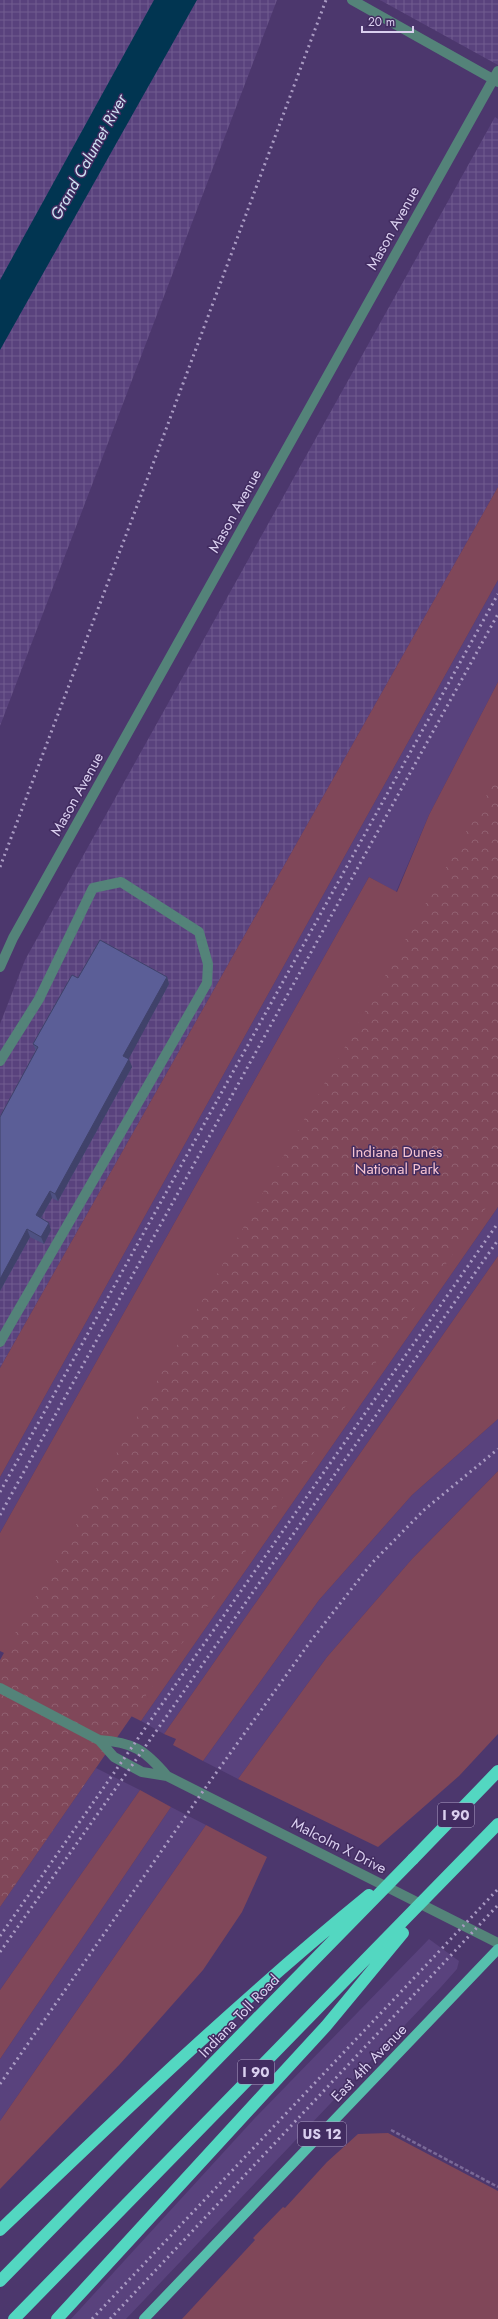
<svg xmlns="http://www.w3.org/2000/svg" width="498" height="2319" font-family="Jost,sans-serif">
  <defs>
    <pattern id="industrial-grid" width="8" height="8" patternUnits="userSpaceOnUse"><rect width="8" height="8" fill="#59427d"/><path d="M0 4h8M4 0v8" fill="none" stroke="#705c90"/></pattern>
    <pattern id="forest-crowns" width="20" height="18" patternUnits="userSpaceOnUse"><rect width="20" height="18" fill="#804759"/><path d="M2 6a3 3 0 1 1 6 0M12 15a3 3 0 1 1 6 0" fill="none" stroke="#916071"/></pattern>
  </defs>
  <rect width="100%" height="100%" fill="#4c376d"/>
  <path fill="#59427d" d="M498,580v102l-69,133 -33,77 -27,-15 -369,656v-56z
    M498,1207v49l-334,478 -23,-13z
    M498,1419v52l-86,88 -85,98 -89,122 -35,-18 116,-161 93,-105z
    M96,1768l44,22 -140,200v-83z
    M171,1807l35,18 -206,296v-62z
    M429,1939l30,22 -2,8 -16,18 -315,332h-55l183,-200z"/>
  <path fill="url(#industrial-grid)" d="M0,0h277l-277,726z
    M380,0h118v65z
    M495,117l3,2v368l-498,881v-344l25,-64z"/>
  <path fill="#804759" d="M498,487v93l-498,897v-109z
    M498,682v525l-357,514 -141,-70v-118l369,-656 28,15 32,-77z
    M498,1256v163l-86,76 -93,105 -116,161 -30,-16 3,-6 -12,-5z
    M498,1471v263l-39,42 -81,71 -140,-68 89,-122 85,-98z
    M140,1790l31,17 -171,252v-69z
    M206,1825l61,32 -25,55 -39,58 -83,94 -120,125v-68z
    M388,2133l110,58v128h-316l73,-79 -2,-2 30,-31 2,1 42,-46 31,-28z"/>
  <path fill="url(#forest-crowns)" d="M498,775v416l-110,154 -388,562v-247z"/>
  <path fill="#013551" d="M154,0h43l-197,350v-70z"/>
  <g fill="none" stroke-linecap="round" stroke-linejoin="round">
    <path stroke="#7a6997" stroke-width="2.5" stroke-dasharray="4 2" stroke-linecap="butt" d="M391,2130l107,57"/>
    <path stroke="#548379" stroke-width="10" d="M352,0l146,82
      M0,967l13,-29 485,-867
      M0,1061l39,-62 54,-111 28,-6 78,50 9,32 -1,19 -207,359
      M0,1688l99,52 15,17 28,15 25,4 331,167
      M99,1740c34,2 46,10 68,36"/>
    <path stroke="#56bfad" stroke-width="10" d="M144,2319l354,-370"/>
    <path stroke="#53d7c1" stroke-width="12" d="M413,1859l85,-88"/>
    <path stroke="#aa9bc3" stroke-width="3" stroke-dasharray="2 4" stroke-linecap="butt" d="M0,867l156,-411 170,-456
      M0,1492l498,-898
      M0,1515l498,-901
      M0,1936l498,-713
      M0,1952l157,-222 341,-490
      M0,2084l201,-290 109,-152 61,-78 53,-54 74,-61
      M92,2319l406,-430
      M110,2319l388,-414"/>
    <path stroke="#53d7c1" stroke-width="12" d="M0,2230c120,-115 240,-230 369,-335
      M0,2281l413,-422
      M14,2319l484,-495
      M57,2319l269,-293 77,-93"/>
  </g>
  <path fill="#4e5182" d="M167,977l2,7 -41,75 4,8 -74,134 -6,-3 -11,20 10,12 -7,14 -14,-7 -30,54 36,-240 -3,-7 45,-66z"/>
  <path fill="#40426a" d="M167,977l2,7 -43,80 -3,-8z
    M129,1059l3,8 -74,134 -3,-7z
    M50,1191l2,7 -14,25 -2,-8z
    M49,1223l2,7 -7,14 -3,-7z
    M27,1229l3,8 -30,54v-12z"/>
  <path fill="#5b5e97" stroke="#40426a" d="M100,940l67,37 -44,79 6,3 -74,135 -5,-3 -14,24 13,8 -8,14 -14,-8 -27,50v-162l38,-70 -5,-3 39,-69 6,3z"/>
  <g text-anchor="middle" stroke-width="3" stroke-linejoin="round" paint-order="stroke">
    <g fill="#422c61" stroke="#ac9ec4" stroke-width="1">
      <rect x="438" y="1803" width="36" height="24" rx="3"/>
      <rect x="238" y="2060" width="36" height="24" rx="3"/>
      <rect x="298" y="2122" width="48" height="24" rx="3"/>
    </g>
    <g font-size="14" font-weight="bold" fill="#dacfef">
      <text x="456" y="1820">I 90</text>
      <text x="256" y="2077">I 90</text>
      <text x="322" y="2139">US 12</text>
    </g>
    <g font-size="15" fill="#dacfef" stroke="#422c61">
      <text transform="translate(393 228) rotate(-61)" y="5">Mason Avenue</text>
      <text transform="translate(235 511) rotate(-61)" y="5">Mason Avenue</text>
      <text transform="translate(77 794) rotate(-61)" y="5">Mason Avenue</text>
      <text transform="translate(339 1846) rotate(27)" y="5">Malcolm X Drive</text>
      <text transform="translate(239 2016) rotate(-46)" y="5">Indiana Toll Road</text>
      <text transform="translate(369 2063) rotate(-46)" y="5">East 4th Avenue</text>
    </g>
    <g font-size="15" fill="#f6c4d1" stroke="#422c61">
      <text x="397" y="1157">Indiana Dunes<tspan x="397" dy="17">National Park</tspan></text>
    </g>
    <g font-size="16" font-style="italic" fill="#cfe3f2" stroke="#422c61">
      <text transform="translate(88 157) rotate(-61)" y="6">Grand Calumet River</text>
    </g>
  </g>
  <path d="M362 26v6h51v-6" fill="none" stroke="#dacfef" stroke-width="2"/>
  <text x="368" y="26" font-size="12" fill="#dacfef" stroke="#422c61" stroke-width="3" paint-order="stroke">20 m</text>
</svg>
